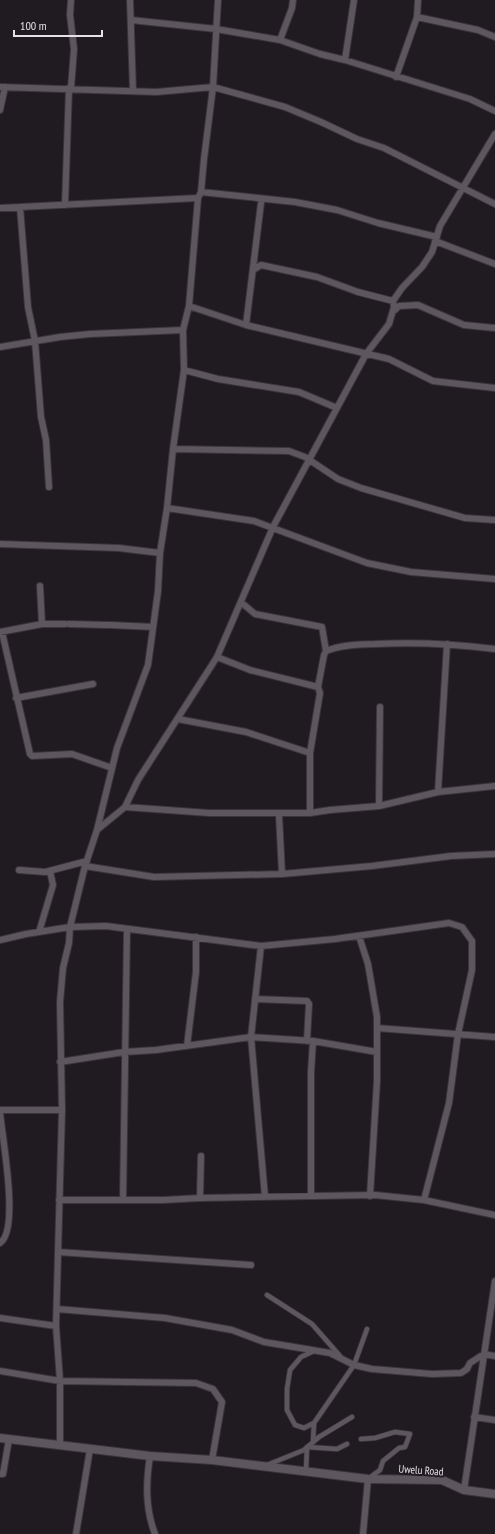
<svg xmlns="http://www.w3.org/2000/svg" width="495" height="1534" font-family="'PT Sans Narrow',sans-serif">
  <rect width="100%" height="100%" fill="#201a21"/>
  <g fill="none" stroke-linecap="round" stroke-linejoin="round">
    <g stroke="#39353a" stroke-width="6">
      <path id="pedestrian" d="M267,1295l45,29 28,32
        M314,1423l40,-58 13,-36
        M361,1439l14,-1 20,-6 15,2 -5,13 -6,1 -16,13 -3,9 -12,9
        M313,1442l1,-19 -10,5 -9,-3 -8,-15v-21l3,-19 11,-13 13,-6
        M267,1465l37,-15 15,-13 33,-20
        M306,1471l1,-24 30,2 10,-5"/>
    </g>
    <g stroke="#39353a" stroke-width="8">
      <path id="minor" d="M71,0l-1,15 4,34 -3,39
        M130,0l3,91
        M417,17l61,13 17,7
        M131,20l85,9 64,11 40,14 25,6 125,39 25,12
        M280,40l12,-32 1,-8
        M345,60l9,-60
        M396,77l21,-60 1,-17
        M0,87l156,5 57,-5 72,20 36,15 36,17 27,9 111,56
        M0,110l5,-23
        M201,192l94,10 42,8 41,13 59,14
        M65,205l4,-117
        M20,207l8,100 7,34 6,76 5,23 3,47
        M0,208l198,-10
        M435,241l60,23
        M253,270l8,-5 56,12 41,15 35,9
        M189,306l57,19 143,34 44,22 62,7
        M394,307l1,3 4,-4 19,-1 46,20 31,3
        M246,325l15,-122
        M0,347l60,-10 30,-3 93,-4
        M184,370l34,9 81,13 38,16
        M173,449l116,2 16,6 33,22 23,9 104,30 30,2
        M167,508l87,13 113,42 44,9 84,7
        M0,544l119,4 41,5
        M40,586l2,38
        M242,603l13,11 67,13 4,24
        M69,624l39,1
        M111,625l42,2
        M0,632l42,-8h23
        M2,632l28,122 2,2 40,-2 40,14
        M217,657l33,13 68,17
        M16,698l77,-14
        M178,719l68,13 64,21
        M438,792l9,-148
        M379,806l1,-99
        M125,807l84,6h101l20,-3 49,-4 59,-14 57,-6
        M310,813v-60l10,-60 -2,-6 6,-32 2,-4c15,-6 34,-7 49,-7 40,-2 80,0 120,5
        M279,815l3,59
        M97,830l28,-23 13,-27 79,-123 56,-130 93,-173 23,-30 5,-17 -1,-6 9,-13 20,-21 10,-15 8,-26 55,-92
        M85,866l69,11 128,-3 90,-8 79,-10 44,-2
        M19,870l26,2 42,-11
        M39,932l14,-47 -3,-14
        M359,936l9,28 9,53v64l-7,115
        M0,940l26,-6 44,-7 36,-1 155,20 74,-7 114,-16 13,4 10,14v29l-14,64 -9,69 -25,97
        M261,946l-10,91 14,160
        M255,999l52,2 2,3 -2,37
        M377,1028l118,9
        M187,1046l9,-74v-35
        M60,1062l64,-10 32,-2 95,-13 62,4 64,11
        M0,1110h62
        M0,1112c2,25 20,118 0,131
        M311,1196v-124l2,-31
        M200,1198l1,-42
        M59,1200h104l37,-2 175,-3 49,5 71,15
        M123,1200l4,-271
        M58,1252l193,13
        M57,1309l108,9 67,12 32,12 66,11 24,12 18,4 60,5 29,-1 6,-4 3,-6 14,-9 11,2
        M0,1318l56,8
        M0,1371l60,10 136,2 17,6 9,13 -10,58
        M474,1417l21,3
        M60,1446v-65l-4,-55 6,-216 -2,-108 3,-34 6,-25 1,-16 15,-61 12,-36 20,-82 31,-83 10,-74 2,-38 7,-45 6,-59 11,-79 -1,-40 6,-24 9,-108 3,-6 3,-33 9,-72 5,-87
        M150,1456c-4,26 -5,52 5,78
        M0,1474h3l6,-35
        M464,1490l31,-209
        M76,1534l14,-85
        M363,1534l5,-55"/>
    </g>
    <g stroke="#39353a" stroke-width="10">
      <path id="tertiary" d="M0,1438l150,18 62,4 156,19 74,1 22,10 31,4"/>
    </g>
    <use href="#pedestrian" stroke="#5d565e" stroke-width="4.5"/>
    <use href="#minor" stroke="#5d565e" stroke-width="6"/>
    <use href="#tertiary" stroke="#5d565e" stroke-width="8"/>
  </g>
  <g text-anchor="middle" stroke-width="4" stroke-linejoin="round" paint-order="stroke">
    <g font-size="11" fill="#e5e1e6" stroke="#201a21">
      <text transform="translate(421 1470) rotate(4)" y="4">Uwelu Road</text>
    </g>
  </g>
  <path d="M14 30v6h88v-6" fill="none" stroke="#e5e1e6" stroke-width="2"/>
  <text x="20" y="30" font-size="12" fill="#e5e1e6" stroke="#201a21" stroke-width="3" paint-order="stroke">100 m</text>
</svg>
